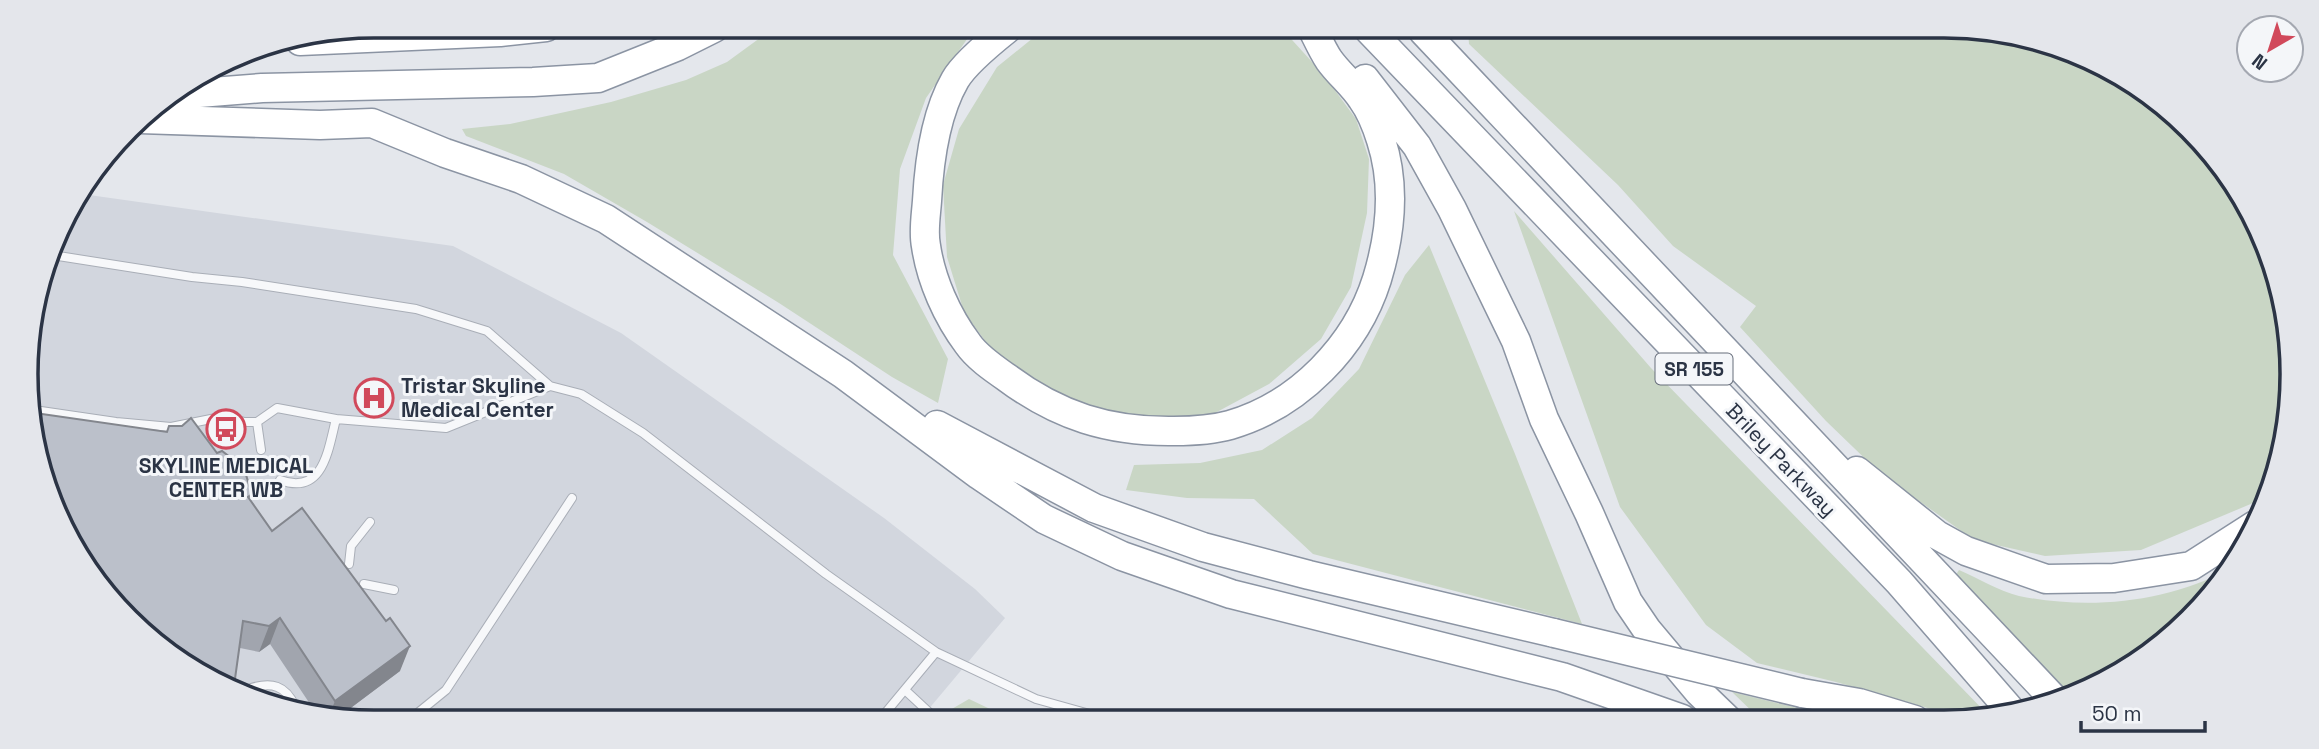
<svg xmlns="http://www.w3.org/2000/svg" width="2319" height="749" font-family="'Space Grotesk',sans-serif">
  <rect width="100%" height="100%" fill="#e4e7ec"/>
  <path fill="#d2d6de" d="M82,194l371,52 168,87 263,185 91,71 30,29 -83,99 -616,-1 -125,-52 -143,-200 -9,-135 33,-109z"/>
  <path fill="#c9d6c5" d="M818,28l151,1 3,3 -46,66 -26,71 -7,86 55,104 -10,44 -46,-26 -113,-74 -132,-81 -83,-48 -98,-38 -4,-7 48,-5 101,-22 75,-22 41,-18 37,-27z
    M1044,29l239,1 40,44 33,45 13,40 -2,54 -16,74 -30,52 -52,45 -54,29 -50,11 -75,-12 -51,-24 -43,-32 -32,-44 -17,-55 -4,-72 16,-56 38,-62z
    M1468,31h42l17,8 1,-8 485,2 125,52 96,96 52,126v136l-21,55 -124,52 -96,6 -71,-16 -93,-66 -55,-53 -86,-94 16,-21 -83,-60 -55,-61 -149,-141z
    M1514,211l137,157 341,351 -39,1 -15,-9 -102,-29 -79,-19 -51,-38 -86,-118z
    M1429,245l86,209 67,170 -269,-70 -59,-55 -67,-1 -61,-8 8,-25 66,-2 62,-13 50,-32 47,-49 46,-94z
    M2229,569l-55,67 -76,51 -27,8 -116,-119 4,-6c19,8 40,21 60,26 69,14 148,7 210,-27z
    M1732,692l111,27h-83z
    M969,699l40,19 -71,-1z"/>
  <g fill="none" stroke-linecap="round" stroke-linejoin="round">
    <g stroke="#a9aeb7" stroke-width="10">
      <path id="lane" d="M52,255l140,22 50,5 174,27 71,22 63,55 31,8 62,39 183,141 110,78 100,47 68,19
        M34,410l82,12 55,5 55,-11 18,6h13l20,-14 59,11 110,9 104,-42
        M257,422l4,28
        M280,480c43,16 48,-29 56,-61
        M349,564l2,-18 19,-24
        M364,584l30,6
        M905,690l29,27
        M248,692l3,-4c21,-6 34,-3 44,18l-1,5
        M414,716l32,-26 126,-192
        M882,717l54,-65"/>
    </g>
    <g stroke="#8b94a3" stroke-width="31">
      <path id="highway" d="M1007,29c-15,12 -43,35 -52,51 -19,33 -26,83 -28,121 -1,14 -4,31 -1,45 5,34 21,70 42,98 9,13 25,24 38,33 52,39 103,55 168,54 19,0 38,-1 56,-6 69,-20 126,-79 147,-146 14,-46 19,-93 4,-139 -4,-13 -11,-30 -19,-41 -9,-14 -23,-25 -33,-39 -6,-9 -11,-20 -16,-30
        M1369,30l530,552 114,131
        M1423,31l632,669
        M300,41l200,-9 46,-5
        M1365,79l52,67 35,63 64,132 28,78 45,94 39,89 19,28 52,62 28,27
        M174,95l88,-7 271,-6 65,-4 80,-32 36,-18
        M140,119l180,6 52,-2 73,30 76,26 85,40 237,155 136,101 65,44 78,37 109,38 331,83 120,42
        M937,425l157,83 109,39 106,28 245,58
        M1857,471l80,64 29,16 80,28 68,-1 77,-12 64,-41
        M1802,693l57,10 56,17"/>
    </g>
    <use href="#lane" stroke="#f7f8fa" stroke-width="8"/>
    <use href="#highway" stroke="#fff" stroke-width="28"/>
    <g stroke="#8b94a3" stroke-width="31" stroke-linecap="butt">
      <path id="highway-bridge" d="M1554,633l248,60"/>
    </g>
    <use href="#highway-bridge" stroke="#fff" stroke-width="28"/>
  </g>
  <path fill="#a1a5ae" d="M169,426l48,27 35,41 -2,5 22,32 128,140 -60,45h-22l-48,-72 -11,8 -19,-4 -73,-216z"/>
  <path fill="#83868d" d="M280,618l-10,26 -11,8 10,-26z
    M410,646l-10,25 -60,45h-11l6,-15z"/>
  <path fill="#bbc0ca" stroke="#83868d" stroke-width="2" d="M35,413l132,19 2,-6h13l9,-8 26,35 5,-2 18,14 6,10 6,19 -4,3 24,34 30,-23 84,113 4,-3 20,28 -75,55 -55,-83 -11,8 -26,-5 -9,65 -53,-22 -96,-96 -47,-104z"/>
  <defs>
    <g id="hospital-ring" transform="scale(2.0125)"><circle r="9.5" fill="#f4f6f9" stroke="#d1495b" stroke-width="1.5"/><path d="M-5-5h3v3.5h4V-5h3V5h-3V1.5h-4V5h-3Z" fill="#d1495b"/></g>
    <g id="bus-ring" transform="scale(2.0125)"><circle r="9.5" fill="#f4f6f9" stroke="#d1495b" stroke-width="1.5"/><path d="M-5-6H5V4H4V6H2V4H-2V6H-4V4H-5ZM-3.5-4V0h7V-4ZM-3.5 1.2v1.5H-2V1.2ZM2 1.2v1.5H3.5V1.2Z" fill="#d1495b"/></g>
  </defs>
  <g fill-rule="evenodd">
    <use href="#hospital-ring" x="374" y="398"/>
    <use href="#bus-ring" x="226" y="429"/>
  </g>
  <g text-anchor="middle" stroke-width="6" stroke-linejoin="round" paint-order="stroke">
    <rect fill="#f4f6f9" stroke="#676e7b" stroke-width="2" x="1655.5" y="353.5" width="77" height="31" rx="5"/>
    <g font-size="19" font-weight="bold" fill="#2b3445">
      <text x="1694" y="376">SR 155</text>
    </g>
    <g font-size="21" font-weight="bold" fill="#2b3445" stroke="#f4f6f9" text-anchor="start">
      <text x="401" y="393">Tristar Skyline<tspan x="401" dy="24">Medical Center</tspan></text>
      <text x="226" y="473" text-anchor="middle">SKYLINE MEDICAL<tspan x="226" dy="24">CENTER WB</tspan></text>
    </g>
    <g font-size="21" fill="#2b3445" stroke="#f4f6f9">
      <text transform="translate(1781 460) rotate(46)" y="7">Briley Parkway</text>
    </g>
  </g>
  <path d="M0 0H2319V749H0ZM374 38H1944A336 336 0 0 1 2280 374V374A336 336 0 0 1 1944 710H374A336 336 0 0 1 38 374V374A336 336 0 0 1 374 38Z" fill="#e4e6eb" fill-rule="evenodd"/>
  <path fill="none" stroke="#2b3445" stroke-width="3.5" d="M374 38H1944A336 336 0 0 1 2280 374V374A336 336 0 0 1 1944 710H374A336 336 0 0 1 38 374V374A336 336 0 0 1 374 38Z"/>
  <g transform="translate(2270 49) rotate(219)"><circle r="33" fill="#f4f6f9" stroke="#a4a8b1" stroke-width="2"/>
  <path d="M0-5L12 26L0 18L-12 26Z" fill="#d1495b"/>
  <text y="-10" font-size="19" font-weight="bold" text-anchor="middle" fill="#2b3445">N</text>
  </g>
  <path d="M2081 721v10h124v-10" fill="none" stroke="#2b3445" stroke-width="3.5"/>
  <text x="2092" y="721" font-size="21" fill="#2b3445" stroke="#f4f6f9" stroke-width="5" paint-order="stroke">50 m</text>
</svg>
